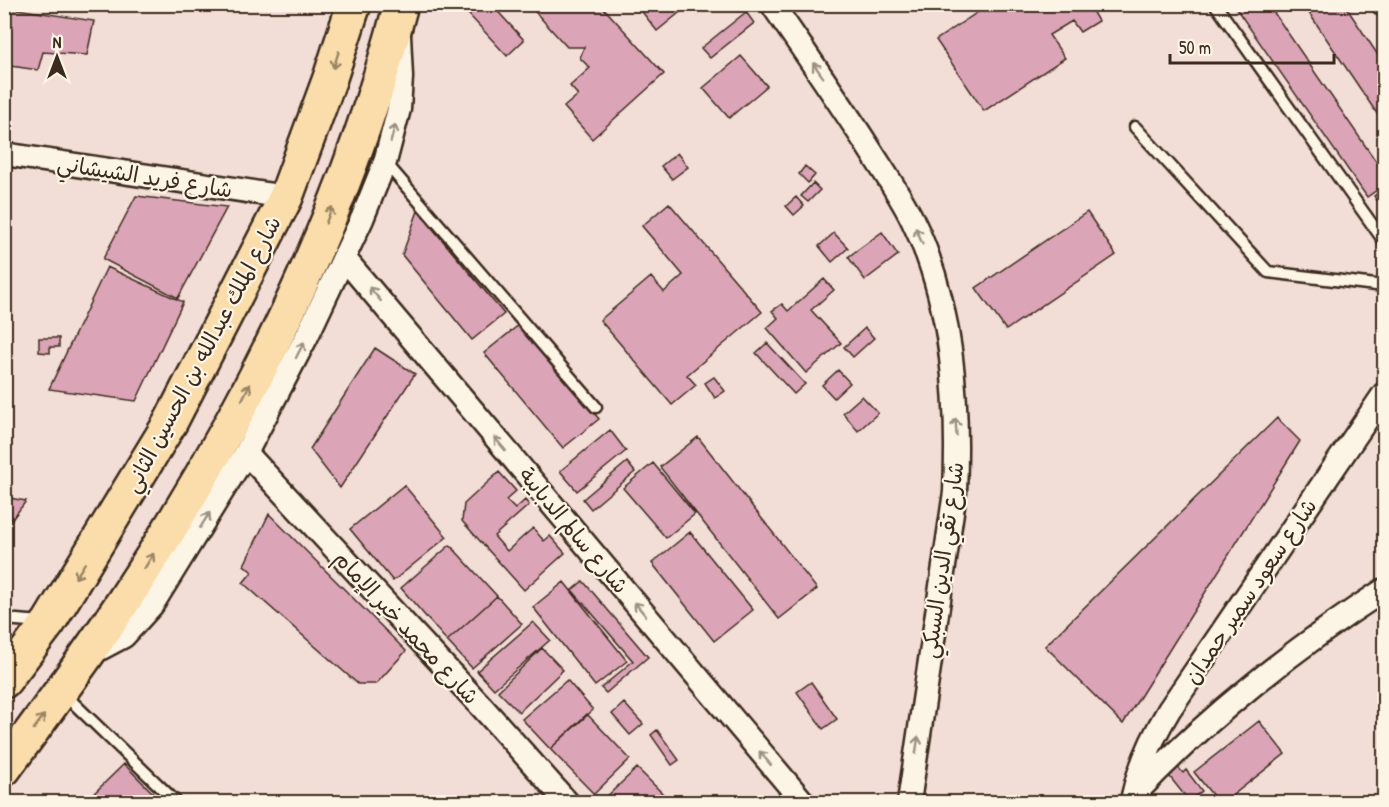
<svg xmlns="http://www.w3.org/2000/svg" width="1389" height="807" font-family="'Patrick Hand','Playpen Sans Arabic',sans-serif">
  <rect width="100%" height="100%" fill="#f2ddd7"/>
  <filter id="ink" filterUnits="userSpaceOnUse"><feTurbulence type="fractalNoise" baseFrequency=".0167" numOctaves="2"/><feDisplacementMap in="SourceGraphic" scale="12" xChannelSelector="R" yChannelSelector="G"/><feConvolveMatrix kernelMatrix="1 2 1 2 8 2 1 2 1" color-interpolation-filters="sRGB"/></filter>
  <g filter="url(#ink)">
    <path fill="#dca4b7" stroke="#3b2a1e" stroke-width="1.5" d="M491,4l33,36 -17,16 -47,-51z
      M528,4h72l64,70 -72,65 -28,-32 14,-12 -8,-9 20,-18 -10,-10 4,-11h-17z
      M636,4h54l-33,27z
      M990,4h98l10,17 -18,11 -8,-11 -23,14 16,23 -81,53 -48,-71z
      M1233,4h35l116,169v12l-17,12z
      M1303,4h41l40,60v60z
      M4,7l90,14 -7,34 -44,-3 -5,18 -34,-5z
      M746,12l8,11 -44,35 -9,-10z
      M741,56l26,30 -38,32 -26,-30z
      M677,153l11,14 -16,12 -11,-13z
      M805,166l10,9 -7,8 -9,-9z
      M813,183l7,7 -12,12 -7,-6z
      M1384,189v22l-10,-15z
      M136,196l91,11 -49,91 -75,-39z
      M796,197l8,9 -10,9 -8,-9z
      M669,203l93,109 -75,63 9,10 -24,20 -72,-85 51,-43 13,15 19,-17 -41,-49z
      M418,211l86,103 -32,26 -70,-85z
      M1087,212l29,43 -110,75 -30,-42z
      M882,232l16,23 -33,25 -17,-23z
      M834,233l14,15 -16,14 -13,-16z
      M107,267l76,35 -47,99 -87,-12z
      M824,279l10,11 -23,20 30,33 -35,30 -39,-45 11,-10 -6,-7 10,-7 6,7z
      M520,324l79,95 -36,29 -79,-95z
      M865,328l9,10 -21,19 -9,-10z
      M39,338h20v9h-9v6l-11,-1z
      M767,343l38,41 -11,10 -38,-41z
      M375,348l40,26 -75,114 -30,-39z
      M838,370l12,13 -16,15 -12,-13z
      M714,377l11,14 -10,7 -10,-15z
      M862,396l16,17 -20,18 -15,-18z
      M1277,418l23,23 -177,283 -78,-78z
      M610,430l16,21 -49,40 -17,-20z
      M698,437l119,152 -38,30 -119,-152z
      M627,462l8,10 -44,37 -8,-10z
      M653,463l42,51 -29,24 -43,-50z
      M499,472l17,19 -10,9 9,9 10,-9 4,5 -35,31 13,15 26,-23 11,13 6,-5 15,17 -41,37 -62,-69 2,-17z
      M404,485l43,52 -54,44 -43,-52z
      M4,497l22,4 -22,29z
      M269,514l137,137 -30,33h-18l-115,-101 9,-11 -8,-7z
      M690,532l63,78 -39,31 -62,-78z
      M450,545l47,51 -50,45 -46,-53z
      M583,581l65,76 -42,36 -5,-5 32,-27 -61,-71z
      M564,582l63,79 -32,25 -62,-79z
      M497,596l25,28 -50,44 -25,-27z
      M533,622l17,18 -56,49 -17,-18z
      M542,648l21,22 -44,42 -21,-21z
      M567,680l26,30 -43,39 -28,-30z
      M811,682l26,37 -14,10 -26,-37z
      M624,703l19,21 -13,11 -18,-21z
      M587,714l43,45 -36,35 -44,-45z
      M1259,721l26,33 -61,48h-6l-24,-30z
      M657,730l22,30 -7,5 -21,-30z
      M124,764l38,38h-77z
      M1175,764l8,9 3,-3 16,21 -13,10 -23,-29z
      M637,768l34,34h-70z"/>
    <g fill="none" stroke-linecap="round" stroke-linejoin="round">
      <g stroke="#3b2a1e" stroke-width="15">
        <path id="lane" d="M1215,4l169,237
          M1135,127l133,145 116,14
          M385,162l211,245
          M4,619l38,3
          M63,693l113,109"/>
      </g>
      <g stroke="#3b2a1e" stroke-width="27">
        <path id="street" d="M772,4c32,47 64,93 95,141 15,24 32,48 45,74 41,83 47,182 43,273l-46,310
          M1384,4v1
          M4,154l282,43
          M344,258l459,544
          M246,453l236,254 85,95
          M90,654l34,-18 28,-31 94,-152 60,-115 56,-119 23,-57 14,-53 2,-32 -2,-42
          M1133,796c7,-32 19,-58 36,-86l215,-316
          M1133,796c71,-76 164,-150 251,-206"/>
      </g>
      <g stroke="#3b2a1e" stroke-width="38">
        <path id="highway" d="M4,681l45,-59 121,-199 116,-226 44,-119 24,-74
          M4,769c41,-56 83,-112 121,-170 120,-182 221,-384 276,-595"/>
      </g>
      <use href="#lane" stroke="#fcf5e5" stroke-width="10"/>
      <use href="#street" stroke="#fcf5e5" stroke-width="22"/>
      <use href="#highway" stroke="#faddab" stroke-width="33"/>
    </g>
    <defs><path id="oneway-shaft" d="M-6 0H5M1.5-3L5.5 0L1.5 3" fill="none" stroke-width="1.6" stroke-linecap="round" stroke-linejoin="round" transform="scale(1.5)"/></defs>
    <g stroke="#9a8464">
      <use href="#oneway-shaft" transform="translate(336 60) rotate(108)"/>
      <use href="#oneway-shaft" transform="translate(329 215) rotate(-69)"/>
      <use href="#oneway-shaft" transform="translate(246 392) rotate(-64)"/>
      <use href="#oneway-shaft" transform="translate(149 561) rotate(-59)"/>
      <use href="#oneway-shaft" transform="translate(80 571) rotate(122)"/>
      <use href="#oneway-shaft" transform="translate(39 722) rotate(-54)"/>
    </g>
    <g stroke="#9c9082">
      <use href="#oneway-shaft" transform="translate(818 70) rotate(-125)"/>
      <use href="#oneway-shaft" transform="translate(393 133) rotate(-76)"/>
      <use href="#oneway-shaft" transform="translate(919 236) rotate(-113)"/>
      <use href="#oneway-shaft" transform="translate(375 294) rotate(-130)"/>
      <use href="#oneway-shaft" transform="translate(300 350) rotate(-63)"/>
      <use href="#oneway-shaft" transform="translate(956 427) rotate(-93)"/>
      <use href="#oneway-shaft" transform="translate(500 444) rotate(-130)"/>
      <use href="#oneway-shaft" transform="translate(205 520) rotate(-58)"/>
      <use href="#oneway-shaft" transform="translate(640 609) rotate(-130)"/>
      <use href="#oneway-shaft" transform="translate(917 745) rotate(-82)"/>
      <use href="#oneway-shaft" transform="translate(765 758) rotate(-130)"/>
    </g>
  </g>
  <g text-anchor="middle" stroke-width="4.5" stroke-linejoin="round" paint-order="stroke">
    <g font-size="22" fill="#3b2a1e" stroke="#fcf5e5">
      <text transform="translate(145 176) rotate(9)" y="8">شارع فريد الشيشاني</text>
      <text transform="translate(202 354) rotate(-62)" y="8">شارع الملك عبدالله بن الحسين الثاني</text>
      <text transform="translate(574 530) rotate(50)" y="8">شارع سالم الدبايبة</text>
      <text transform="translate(942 560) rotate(-82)" y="8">شارع تقي الدين السبكي</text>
      <text transform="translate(1250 591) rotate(-56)" y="8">شارع سعود سمير حمدان</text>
      <text transform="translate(407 627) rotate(47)" y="8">شارع محمد خير الإمام</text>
    </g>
  </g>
  <rect width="1389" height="807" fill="none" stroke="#fcf5e5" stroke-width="24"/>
  <rect x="12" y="12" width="1365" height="783" fill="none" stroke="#3b2a1e" stroke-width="2" filter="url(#ink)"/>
  <g transform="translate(57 57)" stroke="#fcf5e5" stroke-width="4.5" paint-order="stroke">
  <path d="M0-4.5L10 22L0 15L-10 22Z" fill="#3b2a1e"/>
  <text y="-9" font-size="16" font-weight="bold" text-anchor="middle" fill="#3b2a1e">N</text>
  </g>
  <path d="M1170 54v9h164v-9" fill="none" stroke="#3b2a1e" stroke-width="3"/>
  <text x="1179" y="54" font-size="18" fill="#3b2a1e" stroke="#fcf5e5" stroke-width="4.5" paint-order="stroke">50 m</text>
</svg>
